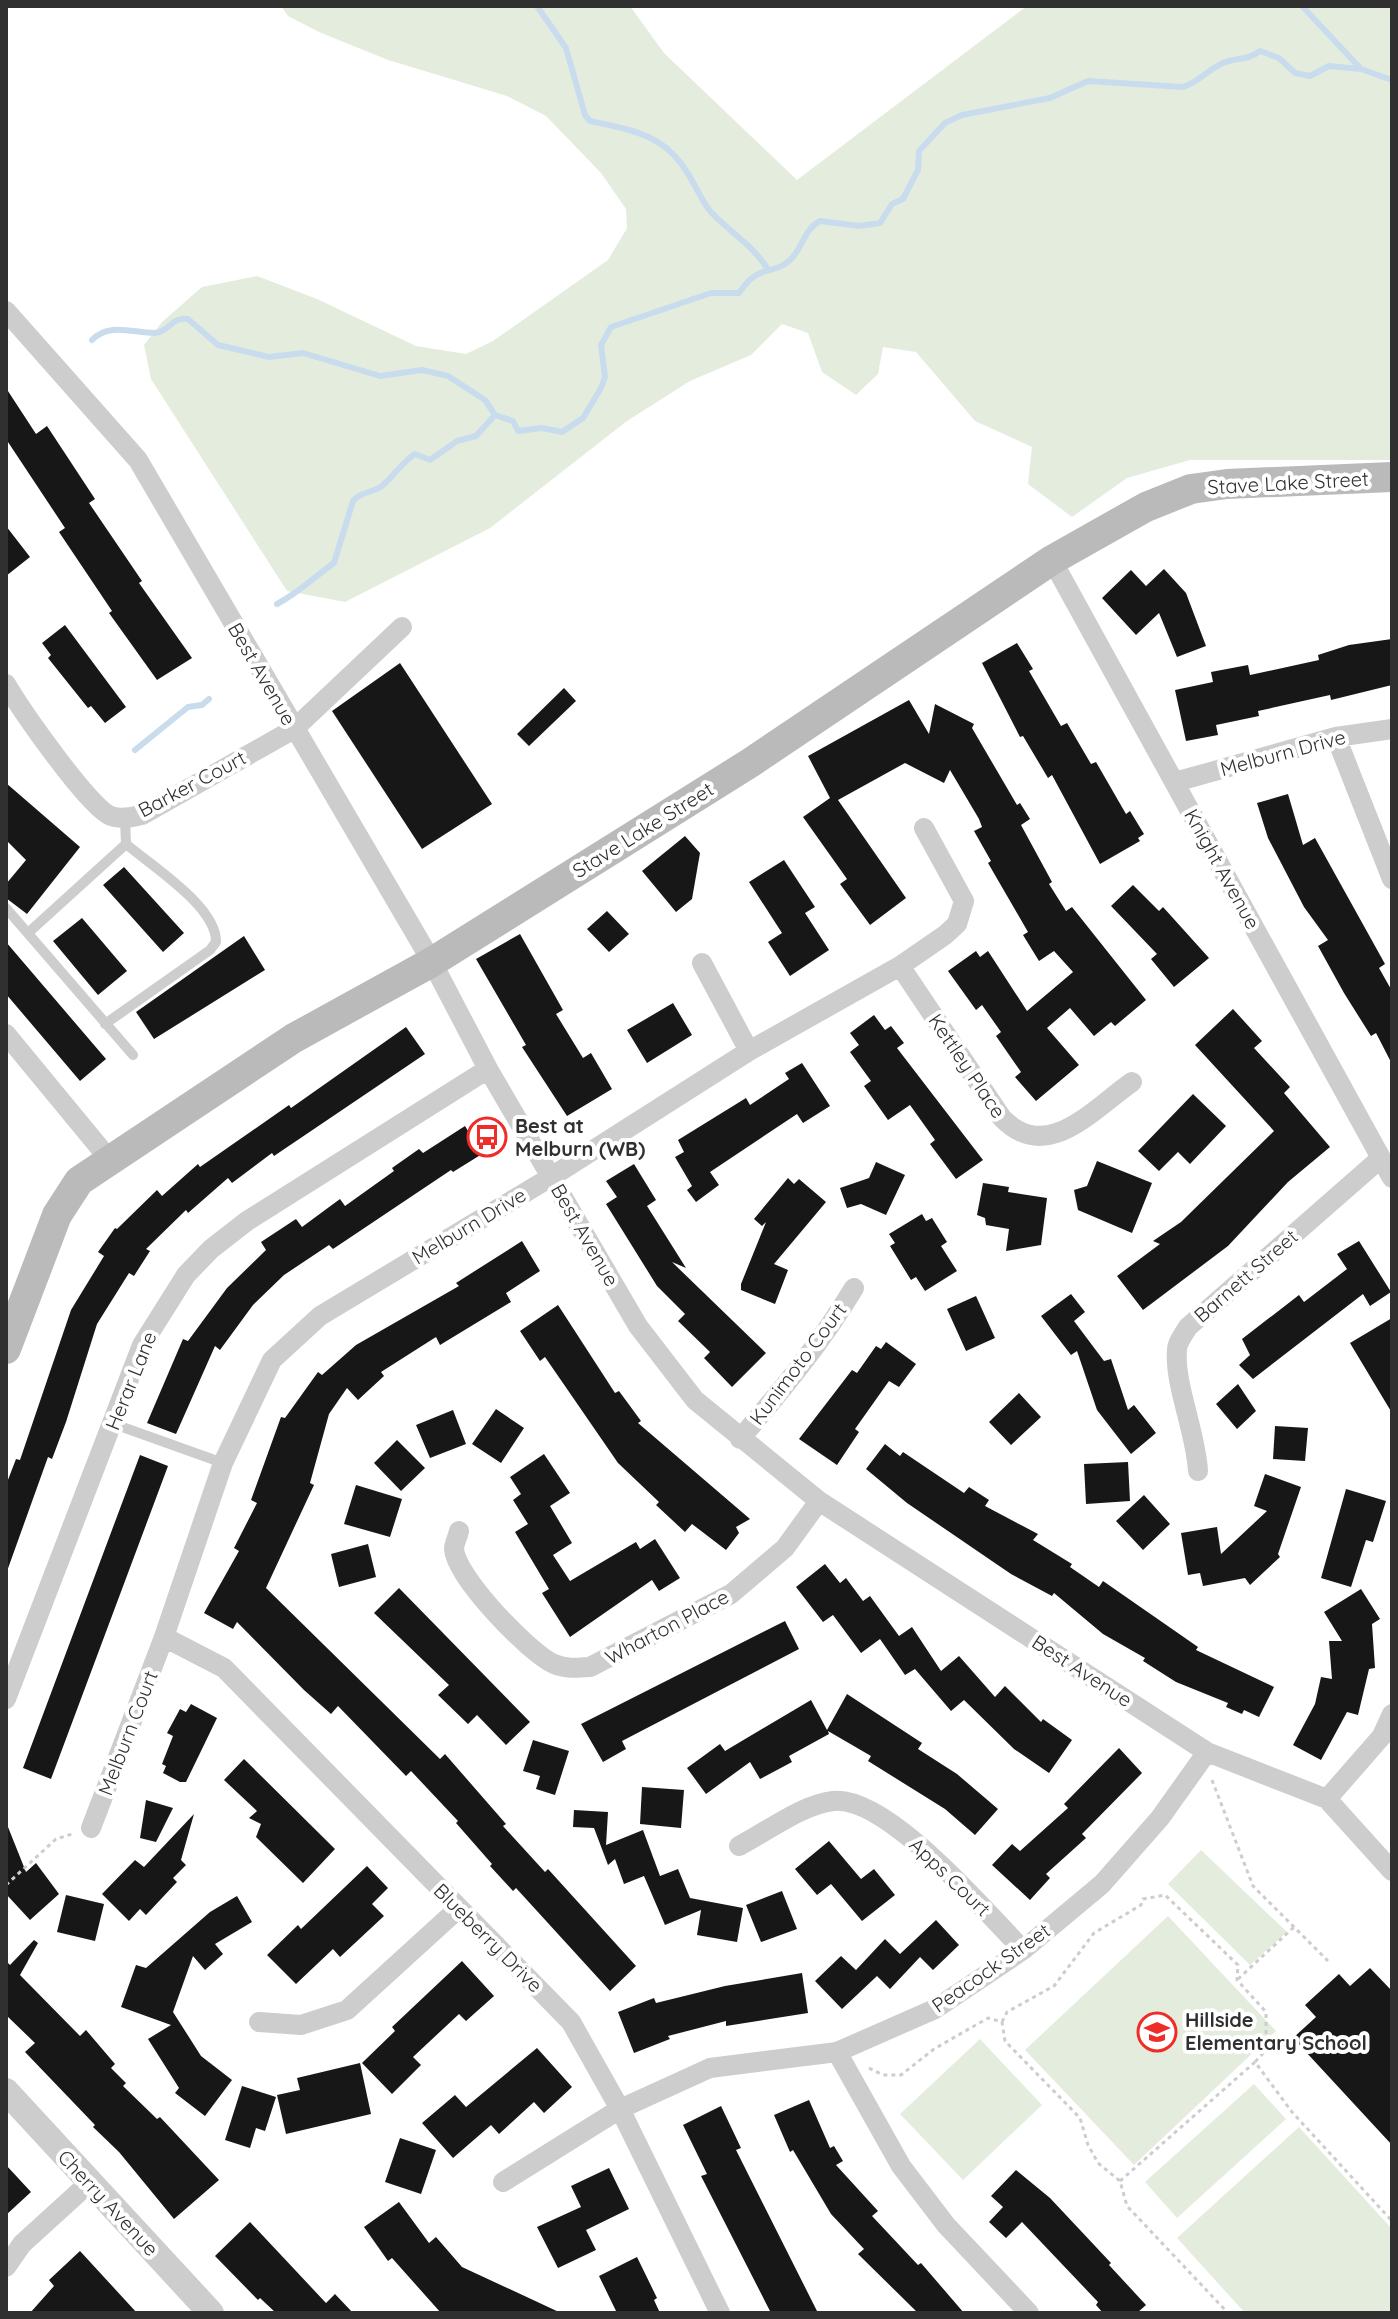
<svg xmlns="http://www.w3.org/2000/svg" width="1398" height="2319" font-family="Quicksand,sans-serif">
  <rect width="100%" height="100%" fill="#fff"/>
  <path fill="#e4eddd" d="M281,6h349l34,47 133,127 230,-174h365v454h-202l-63,18 -55,39 -44,-33 4,-37 -57,-26 -59,-69 -33,-5 -5,27 -22,21 -34,-23 -14,-39 -26,-9 -31,31 -61,26 -63,40 -137,107 -145,74 -58,-11 -136,-212 -7,-34 18,-23 40,-35 55,-11 60,23 99,47 50,8 27,-13 115,-81 19,-32 -1,-19 -25,-36 -55,-57 -39,-20 -119,-36 -69,-28 -31,-16z
    M1201,1850l86,82 -37,33 -82,-81z
    M1168,1916l108,115 -142,134 -109,-115z
    M980,2039l62,66 -79,75 -63,-66z
    M1254,2084l32,35 -109,99 -32,-36z
    M1299,2127l93,102v84h-147l-68,-75z"/>
  <g fill="none" stroke-linecap="round" stroke-linejoin="round">
    <path stroke="#c8dcee" stroke-width="6" d="M537,6l29,42 19,67 5,6c41,9 75,13 98,53 8,12 14,27 22,37 19,21 40,31 57,57
      M1302,6l59,63 31,11
      M92,340c17,-18 41,-7 63,-7 14,-1 17,-17 33,-14l30,26 51,12 34,-4 77,23 42,-6 26,6 37,24 10,15
      M277,604c23,-12 37,-27 57,-41l19,-62c7,-9 19,-8 29,-15 12,-10 19,-23 33,-32l15,6 27,-19 19,-5 19,-21 18,6 5,10 24,-3 20,4 21,-14 18,-30 4,-11 -4,-32 10,-18 100,-34h28c21,-31 32,-16 51,-33 14,-13 13,-30 30,-39l39,5 21,-3 12,-19 11,-5 15,-29 1,-19 26,-28 17,-8 88,-17 38,-17 95,6c16,-5 24,-17 40,-24 14,-6 24,-2 37,-12l19,7 16,15 15,3 19,-10 32,3
      M135,750l53,-43 14,-2 7,-6"/>
  </g>
  <path fill="#171717" d="M6,388l30,46 11,-8 48,73 -6,4 53,78 -3,2 53,75 -35,22 -48,-67 3,-2 -53,-79 6,-4 -59,-89z
    M6,526l24,31 -24,19z
    M1164,569l22,24 20,53 -29,11 -18,-44 -23,22 -34,-37 29,-28 15,16z
    M65,625l61,82 -21,16 -14,-17 -3,2 -40,-50 3,-3 -9,-12z
    M1392,639v46l-61,15 -1,-5 -72,16 1,5 -43,9 2,10 -32,6 -11,-51 38,-8 -2,-10 37,-7 2,10 69,-15 -1,-5 31,-10z
    M1017,643l16,26 -4,2 32,55 6,-3 24,41 5,-2 30,52 4,-3 14,23 -6,4 2,3 -40,23 -48,-89 -4,3 -25,-42 -3,1 -38,-74z
    M400,663l92,141 -70,45 -90,-138z
    M564,688l12,13 -47,45 -12,-12z
    M909,700l20,34 6,-30 39,20 -2,4 45,77 3,-2 10,16 -9,6 31,57 -3,2 17,27 6,-4 74,93 -31,26 -4,-4 -17,14 -24,-28 -23,20 32,37 -43,36 -21,-24 6,-5 -25,-36 5,-4 -19,-27 -6,5 -28,-39 28,-20 4,6 8,-6 39,60 46,-39 -19,-21 -15,10 -16,-26 5,-3 -40,-69 3,-2 -17,-30 8,-4 -3,-8 -29,-49 -6,13 -39,-20 -67,37 68,98 -36,27 -30,-41 7,-5 -44,-62 27,-19 -22,-42z
    M6,783l74,64 -53,67 -21,-16v-14l20,-24 -20,-20z
    M1288,794l15,51 12,-7 70,126 -6,4 13,23v73l-16,-31 -5,3 -27,-43 -26,-47 10,-6 -24,-33 -36,-69 -11,-35z
    M685,836l15,17 -8,46 -16,13 -34,-41z
    M784,860l31,47 -10,6 24,37 -39,26 -22,-34 14,-9 -33,-51z
    M124,867l60,66 -21,19 -60,-67z
    M1133,885l26,26 4,-4 46,51 -35,29 -23,-28 6,-5 -46,-48z
    M607,911l22,23 -20,18 -22,-23z
    M82,918l45,53 -29,24 -45,-54z
    M520,934l43,76 -7,4 27,44 8,-5 21,36 -45,27 -45,-69 4,-2 -50,-86z
    M244,936l21,34 -111,69 -18,-27z
    M6,942l100,117 -26,22 -74,-87z
    M673,1003l19,32 -45,28 -20,-33z
    M1233,1009l29,32 -8,7 36,39 -6,6 46,54 -42,35 -60,64 -85,64 -26,-34 43,-32 -7,-3 28,-19 93,-91 -79,-86z
    M874,1015l11,15 6,-4 13,17 -7,5 86,112 -27,19 -26,-35 5,-4 -25,-35 -22,15 -24,-34 7,-5 -21,-29 9,-7 -9,-12z
    M406,1027l19,27 -151,102 -2,-3 -40,30 -4,-5 -40,35 -2,-3 -40,39 4,2 -16,25 -5,-3 -32,51 -31,98 -14,37 -4,-2 -42,117v-89l10,-26 4,1 51,-150 33,-54 -6,-4 17,-24 2,1 40,-39 5,6 36,-32 2,3 89,-62 2,3z
    M802,1063l28,43 -27,17 -6,-9 -87,58 9,13 -23,17 -9,-12 5,-4 -17,-29 9,-5 -6,-12 68,-42 4,7 39,-26 -4,-6z
    M1193,1094l33,32 -36,38 -12,-12 -19,19 -21,-20z
    M465,1126l17,28 -29,18 -2,-2 -118,79 -4,-4 -45,30 -31,30 -33,45 -5,-4 -39,88 -29,-11 36,-84 5,2 39,-53 39,-38 -5,-8 35,-23 6,8 38,-28 5,7 49,-35 -2,-3 27,-19 4,4z
    M1097,1161l55,22 -20,50 -54,-23 -4,-20 13,-4z
    M876,1162l29,13 -19,40 -25,-11 -14,4 -7,-20 29,-10z
    M634,1164l22,36 -9,6 39,62 -14,-6 94,91 -34,34 -28,-29 6,-6 -32,-31 7,-7 -28,-28 -51,-82 11,-7 -11,-16z
    M788,1178l6,6 5,-5 27,23 -52,62 14,6 -13,34 -34,-14v-6l25,-62 -4,4 -8,-7z
    M983,1183l26,4 -1,5 39,6 -6,47 -35,6 3,-22 -23,-4 -1,-7 -8,-3z
    M922,1214l4,7 6,-3 15,24 -6,4 16,25 -32,20 -9,-14 -5,3 -21,-34 5,-3 -6,-9z
    M522,1241l18,30 -34,22 5,9 -71,43 -4,-8 -55,35 3,4 -26,24 -11,-12 -18,26 -19,69 4,2 -48,103 174,171 5,-5 61,70 -3,2 42,46 3,-3 88,97 -26,25 -94,-103 -3,3 -23,-25 2,-2 -36,-41 2,-2 -47,-50 -5,5 -68,-70 -7,8 -27,-24 -67,-68 -4,7 -29,-16 35,-62 -5,-3 23,-45 -6,-3 30,-83 4,1 33,-46 4,3 34,-30 103,-59 -3,-3z
    M1359,1241l32,51 -21,14 -7,-12 -110,85 -14,-14 11,-10 -8,-16 57,-44 5,7 43,-33 -10,-15z
    M1071,1294l14,18 -11,9 30,40 7,-2 17,51 6,-5 22,28 -25,21 -34,-44 -20,-59 -6,4 -30,-39z
    M976,1296l19,42 -29,13 -19,-42z
    M558,1305l57,88 4,-2 22,30 -3,2 112,96 -14,8 3,6 -13,17 -34,-26 -7,8 -29,-27 3,-3 -41,-39 -73,-106 -5,4 -20,-30z
    M1392,1318v95l-42,-70z
    M886,1342l30,22 -17,23 -10,-6 -34,48 4,3 -22,33 -38,-26 53,-69 5,3 19,-27 5,3z
    M1238,1384l18,27 -19,18 -21,-25z
    M1019,1393l22,24 -30,28 -22,-23z
    M496,1409l28,19 -23,35 -29,-19z
    M453,1410l13,34 -36,14 -14,-33z
    M1275,1426l33,2 -3,33 -32,-2z
    M397,1440l28,28 -24,23 -27,-28z
    M885,1444l15,12 3,-4 61,41 5,-6 20,13 -4,6 53,28 -5,6 39,24 -2,3 29,20 4,-6 95,66 -2,3 78,37 -15,30 -15,-7 -2,4 -16,-7 2,-4 -52,-21 -33,-21 2,-3 -42,-24 -49,-41 -2,3 -41,-22 -104,-71 -41,-34z
    M544,1454l26,39 -20,13 22,37 -19,12 17,26 66,-39 4,7 15,-10 25,39 -21,13 -7,-11 -82,57 -28,-44 7,-4 -34,-57 13,-8 -15,-24 8,-6 -11,-17z
    M140,1455l28,11 -117,313 -28,-11z
    M1128,1462l2,39 -44,3 -2,-40z
    M1265,1474l36,13 -23,67 2,3 -30,28 -5,-7 -42,8 -3,-13 -12,2 -7,-42 36,-6 4,27 46,-43 -13,-5z
    M356,1485l46,14 -12,38 -46,-13z
    M1346,1489l40,12 -13,41 -7,-2 -15,47 -30,-9z
    M1144,1495l26,29 -27,26 -27,-29z
    M368,1544l8,33 -37,10 -8,-33z
    M825,1564l15,19 6,-5 17,23 7,-5 29,40 13,-9 29,44 18,-15 36,41 10,-11 36,36 2,-3 29,21 -23,33 -35,-24 -50,-49 -13,11 -36,-42 -10,6 -25,-36 -19,14 -28,-38 -10,7 -27,-35z
    M399,1588l131,134 -24,23 -29,-30 -9,9 -30,-29 11,-10 -75,-72z
    M1361,1589l19,30 -8,5 3,44 -6,1 -11,46 -11,-3 -26,48 -28,-15 22,-41 6,-27 11,2 -3,-38h13l-18,-29z
    M785,1621l14,28 -177,92 4,8 -23,13 -22,-38z
    M847,1694l75,49 -4,6 39,25 41,35 -23,26 -30,-26 -77,-48 3,-5 -43,-25 1,3 -40,22 3,6 -32,17 -10,-17 -44,32 -19,-26 33,-24 5,7 86,-51 16,30z
    M191,1704l26,14 -31,64h-6l-17,-9 3,-7 -4,-2 11,-28 -6,-3 13,-24 6,3z
    M533,1740l36,11 -14,44 -19,-6 4,-13 -17,-5z
    M1119,1748l23,25 -60,61 4,4 -40,36 4,4 -20,22 -38,-35 20,-21 8,7 48,-43 -4,-4z
    M244,1759l91,90 -32,34 -47,-46 5,-13 -12,-6 8,-7 -33,-31z
    M642,1787l42,3 -3,38 -41,-4z
    M146,1800l27,8 -17,34 -16,-4z
    M574,1810l34,2 -2,33 37,-15 17,46 18,-7 12,29 53,10 -6,34 -40,-7 4,-25 -36,15 -21,-49 -20,8 -9,-25 -7,6 -14,-37 -21,-1z
    M194,1814l-13,46 5,5 -13,13 4,4 -31,33 -6,-6 -11,12 -27,-27 33,-34 9,7z
    M6,1822l20,50 10,-9 23,31 -29,26 -24,-26z
    M829,1841l32,38 13,-10 21,26 -33,26 -31,-37 -14,11 -22,-26z
    M367,1866l21,22 -16,16 12,12 -44,41 -7,-8 -37,35 -29,-29 31,-30 3,4z
    M782,1891l15,38 -36,13 -15,-37z
    M66,1895l38,9 -9,37 -38,-9z
    M237,1896l15,26 -37,22 8,10 -18,16 -12,-14 -20,56 28,44 31,24 -27,36 -30,-23 4,-5 -31,-49 23,-14 -50,-18 15,-42 10,3 64,-56z
    M936,1920l23,25 -26,25 -13,-13 -30,32 -13,-13 -35,33 -27,-28 26,-25 15,14 29,-31 15,15z
    M34,1940l4,3 -18,32 60,61 6,-6 29,34 -4,4 15,15 -3,3 34,33 3,-2 59,63 -45,39 -55,-67 -26,-25 2,-2 -70,-73 10,-9 -29,-28v-54l4,4z
    M462,1961l32,35 -28,25 -7,-7 -46,43 8,8 -29,29 -30,-31 33,-32 -3,-4z
    M1370,1968l22,23v154l-99,-107 23,-21 -11,-12 34,-31 11,12z
    M802,1973l6,40 -82,13v-5l-58,15 2,3 -36,14 -16,-41 36,-14 2,5 69,-17z
    M537,2048l35,39 -28,26 -10,-11 -35,32 -8,-9 -38,33 -31,-35 33,-28 11,12z
    M360,2063l11,51 -85,20 -9,-39 23,-5 -3,-12z
    M242,2086l34,11 -11,34 -9,-3 -6,20 -25,-8z
    M809,2100l21,48 4,-2 9,15 -7,4 42,46 -6,5 46,49 3,-2 43,50h-46l-60,-59 6,-5 -33,-35 -38,-64 -3,2 -16,-37z
    M721,2106l20,42 -5,2 82,163h-47l-70,-137 6,-2 -24,-49z
    M400,2138l36,12 -15,44 -36,-12z
    M6,2165l25,27 -25,23z
    M609,2168l20,41 -43,21 10,20 -38,18 -21,-41 44,-20 -10,-21z
    M1016,2170l34,28 61,65 -2,2 37,40 -9,8h-34l-7,-8 2,-3 -76,-80 -16,16 -17,-16 14,-15 -12,-11z
    M399,2202l30,41 7,-6 26,30 99,46h-120l-49,-55 -4,3 -24,-34z
    M250,2222l76,81 9,-9 18,19h-77l-16,-15 -2,2 -43,-44z
    M80,2251l57,62h-107l24,-27 -5,-6z
    M637,2257l20,41 -3,2 6,13h-43l-18,-37z"/>
  <g fill="none" stroke-linecap="round" stroke-linejoin="round">
    <path stroke="#cdcdcd" stroke-width="3" stroke-dasharray="4 4" stroke-linecap="butt" d="M1212,1780l41,106 75,75
      M6,1885l50,-46 16,-5
      M1238,1979l56,-52
      M1002,2022l5,-10 47,-26 40,-53 47,-28 2,-6 22,-4 73,70 -1,15 29,32v38l-11,12
      M869,2068l14,7h18l33,-26 54,-31 14,4 3,19 75,77 8,27 10,18 22,18 7,25 101,107
      M1120,2181l135,-119 37,50 100,109"/>
    <path stroke="#cdcdcd" stroke-width="10" d="M6,908l127,147
      M28,933l98,-89
      M105,1024l105,-74 6,-8c1,-35 -64,-76 -90,-98l-1,-26
      M114,1424l109,39"/>
    <path stroke="#cdcdcd" stroke-width="20" d="M6,311l132,149 294,502 56,107 150,257 57,74 124,101 388,251 120,47 65,72
      M1052,560l340,618
      M6,684c14,24 83,124 105,132 10,4 21,1 31,-1l152,-86 108,-102
      M1336,737l56,142
      M1175,782l161,-45 56,-8
      M702,963l47,88
      M900,966l102,152c45,46 90,-8 130,-36
      M6,1034l103,125
      M740,1439c42,-49 81,-96 114,-151
      M1198,1471c-2,-39 -24,-87 -21,-121 0,-8 7,-16 11,-23l193,-169
      M459,1531c-1,5 -5,13 -5,18 2,28 74,103 100,115 12,5 23,4 36,3l141,-73 54,-46 34,-47
      M164,1637l60,31 347,354 49,87 100,204
      M6,1699l136,-354 44,-70 25,-26 36,-28 241,-152
      M1327,1799l55,-63 10,-22
      M91,1828l73,-191 59,-174 49,-103 48,-44 231,-139 198,-126 151,-85 45,-31 12,-11 7,-23 -40,-73
      M739,1846c29,-15 62,-41 94,-45 53,-7 154,112 190,149
      M259,2022l42,3 46,-15 112,-102
      M837,2052l64,114 45,59 83,88
      M503,2182l117,-73 90,-41 127,-16 98,-43 88,-59 79,-66 58,-66 47,-66
      M6,2267l16,-23 67,-61"/>
    <path stroke="#cdcdcd" stroke-width="26" d="M6,2091l205,222"/>
    <path stroke="#bababa" stroke-width="30" d="M6,1349l51,-134 22,-34 215,-143 138,-76 318,-199 302,-203 94,-53 45,-18 36,-5 165,-7"/>
  </g>
  <defs>
    <g id="bus-ring" transform="scale(2)"><circle r="9.5" fill="#fff" stroke="#f02c28" stroke-width="1.5"/><path d="M-5-6H5V4H4V6H2V4H-2V6H-4V4H-5ZM-3.5-4V0h7V-4ZM-3.5 1.2v1.5H-2V1.2ZM2 1.2v1.5H3.5V1.2Z" fill="#f02c28"/></g>
    <g id="school-ring" transform="scale(2)"><circle r="9.5" fill="#fff" stroke="#f02c28" stroke-width="1.5"/><path d="M0-5L7-2L0 1L-7-2ZM-4 1L0 2.5L4 1V4Q0 6-4 4Z" fill="#f02c28"/></g>
  </defs>
  <g fill-rule="evenodd">
    <use href="#bus-ring" x="487" y="1137"/>
    <use href="#school-ring" x="1157" y="2032"/>
  </g>
  <g text-anchor="middle" stroke-width="8" stroke-linejoin="round" paint-order="stroke">
    <g font-size="20" fill="#303030" stroke="#fff">
      <text transform="translate(1288 483) rotate(-3)" y="7">Stave Lake Street</text>
      <text transform="translate(262 674) rotate(60)" y="7">Best Avenue</text>
      <text transform="translate(1283 753) rotate(-15)" y="7">Melburn Drive</text>
      <text transform="translate(192 784) rotate(-28)" y="7">Barker Court</text>
      <text transform="translate(643 830) rotate(-32)" y="7">Stave Lake Street</text>
      <text transform="translate(1222 869) rotate(61)" y="7">Knight Avenue</text>
      <text transform="translate(967 1066) rotate(56)" y="7">Kettley Place</text>
      <text transform="translate(469 1226) rotate(-31)" y="7">Melburn Drive</text>
      <text transform="translate(585 1235) rotate(60)" y="7">Best Avenue</text>
      <text transform="translate(1246 1276) rotate(-41)" y="7">Barnett Street</text>
      <text transform="translate(798 1364) rotate(-53)" y="7">Kunimoto Court</text>
      <text transform="translate(131 1381) rotate(-68)" y="7">Herar Lane</text>
      <text transform="translate(667 1627) rotate(-28)" y="7">Wharton Place</text>
      <text transform="translate(1082 1671) rotate(33)" y="7">Best Avenue</text>
      <text transform="translate(128 1733) rotate(-69)" y="7">Melburn Court</text>
      <text transform="translate(950 1877) rotate(44)" y="7">Apps Court</text>
      <text transform="translate(488 1938) rotate(45)" y="7">Blueberry Drive</text>
      <text transform="translate(991 1968) rotate(-35)" y="7">Peacock Street</text>
      <text transform="translate(108 2203) rotate(47)" y="7">Cherry Avenue</text>
    </g>
    <g font-size="20" font-weight="bold" fill="#303030" stroke="#fff" text-anchor="start">
      <text x="515" y="1133">Best at<tspan x="515" dy="23">Melburn (WB)</tspan></text>
      <text x="1185" y="2027">Hillside<tspan x="1185" dy="23">Elementary School</tspan></text>
    </g>
  </g>
  <rect width="1398" height="2319" fill="none" stroke="#303030" stroke-width="16"/>
</svg>
